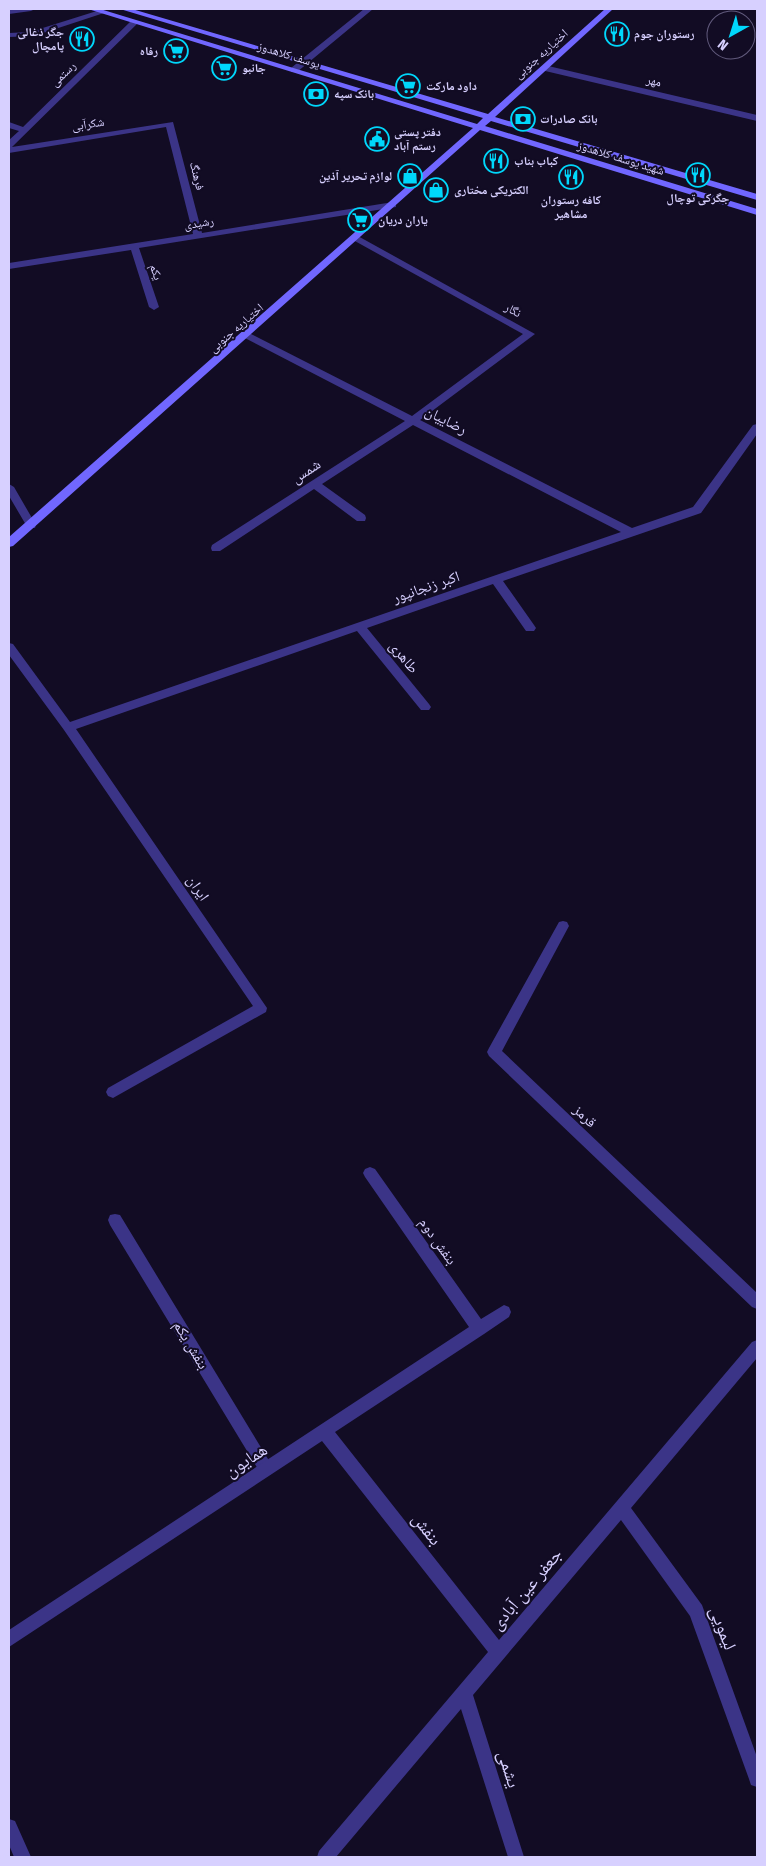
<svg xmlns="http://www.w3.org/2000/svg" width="766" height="1866" font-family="'Fira Sans Condensed','Noto Naskh Arabic',sans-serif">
  <rect width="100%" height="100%" fill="#120c24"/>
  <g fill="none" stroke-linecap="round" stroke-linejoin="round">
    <path fill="#3b3487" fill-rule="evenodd" d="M9,484l5,3 22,38 -1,3h-8l-1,-3 -17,-29z
      M115,1214l5,1 151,249 3,5 -3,5 -5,3 -5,-3 -151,-249 -2,-5 2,-5z"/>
    <path fill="#3b3487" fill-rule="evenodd" d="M35,9l-4,2 -22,3v-4z
      M364,9h9l-76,63h-6v-4z
      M100,10l7,2 -73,24 -25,1v-4l21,-1z
      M132,20l7,2 -127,125 161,-25 29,111 191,-31 3,1v4l-257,41 20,59 -5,3 -5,-3 -18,-57 -122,19v-6l184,-29 -27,-107 -157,26v-13l10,-9 -10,-3v-6l14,5z
      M544,65l213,50v6l-216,-51 -1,-2z
      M356,235l179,99 -115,86 212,108 61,-21 60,-82 4,-1v10l-56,79 -198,68 31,44 2,3 -2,3h-8l-33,-47 -126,44 62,76 2,3 -2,3h-8l-64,-79 -281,98 191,279 -1,4 -153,86 -5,-2 -2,-4 2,-4 145,-82 -189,-276 -55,-75v-12l4,1 57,78 551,-190 -208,-107 -91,59 43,31 1,3 -1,3h-8l-43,-32 -94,62h-8l-1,-3 1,-3 193,-124 -162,-84v-4h6l163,83 111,-82 -170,-94 -2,-2z
      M563,921l4,1 2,4 -67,125 255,242v16l-5,-2 -263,-251 -2,-4 2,-4 70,-126z
      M370,1167l5,2 106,150 23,-14 5,2 2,5 -2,5 -25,17 -149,98 164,208 253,-298 5,-2v18l-126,150 71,97 55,152v30l-6,-2 -2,-6 -59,-163 -69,-96 -148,175 51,162h-16l-47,-148 -125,148h-19l2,-6 169,-199 -166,-211 -313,206v-17l460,-303 -104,-150 -2,-4 2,-4z
      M9,1819l6,2 16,36h-17l-5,-12z"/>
    <path fill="#7167ff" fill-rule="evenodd" d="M88,9h12l377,115 6,-6 -363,-109h12l356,105 117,-105h8l-118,108 262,77v6l-266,-79 -6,5 272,83v6l-277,-85 -467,416 -4,1v-10l464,-409z"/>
  </g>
  <defs>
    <g id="restaurant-ring" transform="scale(1.25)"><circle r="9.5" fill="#120c24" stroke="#00d7fb" stroke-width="1.5"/><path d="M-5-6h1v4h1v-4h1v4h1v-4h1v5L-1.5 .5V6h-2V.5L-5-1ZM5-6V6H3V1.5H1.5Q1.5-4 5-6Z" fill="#00d7fb"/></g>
    <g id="supermarket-ring" transform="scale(1.25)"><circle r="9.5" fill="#120c24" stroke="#00d7fb" stroke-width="1.5"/><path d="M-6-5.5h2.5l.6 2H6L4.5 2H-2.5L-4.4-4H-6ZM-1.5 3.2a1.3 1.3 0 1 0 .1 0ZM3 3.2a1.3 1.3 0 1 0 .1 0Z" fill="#00d7fb"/></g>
    <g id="bank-ring" transform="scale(1.25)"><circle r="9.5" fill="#120c24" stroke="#00d7fb" stroke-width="1.5"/><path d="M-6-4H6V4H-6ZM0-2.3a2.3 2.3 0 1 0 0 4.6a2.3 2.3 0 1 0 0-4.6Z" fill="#00d7fb"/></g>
    <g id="civic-ring" transform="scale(1.25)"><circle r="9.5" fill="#120c24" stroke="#00d7fb" stroke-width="1.5"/><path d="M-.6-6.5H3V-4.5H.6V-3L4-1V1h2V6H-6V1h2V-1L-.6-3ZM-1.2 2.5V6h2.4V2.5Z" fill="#00d7fb"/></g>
    <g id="shop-ring" transform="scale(1.25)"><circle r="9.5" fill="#120c24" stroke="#00d7fb" stroke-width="1.5"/><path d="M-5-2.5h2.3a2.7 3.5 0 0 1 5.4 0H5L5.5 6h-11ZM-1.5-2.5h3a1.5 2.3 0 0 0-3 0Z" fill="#00d7fb"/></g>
  </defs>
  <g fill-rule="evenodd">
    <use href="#restaurant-ring" x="617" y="34"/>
    <use href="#restaurant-ring" x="82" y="39"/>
    <use href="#supermarket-ring" x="176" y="51"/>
    <use href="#supermarket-ring" x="224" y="68"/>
    <use href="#supermarket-ring" x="408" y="86"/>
    <use href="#bank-ring" x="316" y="94"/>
    <use href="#bank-ring" x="523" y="119"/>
    <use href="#civic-ring" x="377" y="139"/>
    <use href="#restaurant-ring" x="496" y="161"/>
    <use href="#restaurant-ring" x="698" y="175"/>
    <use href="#shop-ring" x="410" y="176"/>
    <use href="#restaurant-ring" x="571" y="177"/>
    <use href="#shop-ring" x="436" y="190"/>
    <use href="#supermarket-ring" x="360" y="220"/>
  </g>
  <g text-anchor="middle" stroke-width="4" stroke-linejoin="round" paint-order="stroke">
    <g font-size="12" font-weight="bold" fill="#d7d0ff" stroke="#120c24" text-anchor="start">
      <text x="64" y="36" text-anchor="end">جگر ذغالی<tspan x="64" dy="14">پامچال</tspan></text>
      <text x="634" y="38">رستوران جوم</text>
      <text x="158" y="55" text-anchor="end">رفاه</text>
      <text x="242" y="72">جانبو</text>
      <text x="426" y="90">داود مارکت</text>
      <text x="334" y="98">بانک سپه</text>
      <text x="540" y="123">بانک صادرات</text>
      <text x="394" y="136">دفتر پستی<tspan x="394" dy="14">رستم آباد</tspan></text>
      <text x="514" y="165">کباب بناب</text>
      <text x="392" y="180" text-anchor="end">لوازم تحریر آذین</text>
      <text x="454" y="194">الکتریکی مختاری</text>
      <text x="698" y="202" text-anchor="middle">جگرکی توچال</text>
      <text x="571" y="204" text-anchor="middle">کافه رستوران<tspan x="571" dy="14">مشاهیر</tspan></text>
      <text x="378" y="224">یاران دریان</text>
    </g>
    <g font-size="12" fill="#d7d0ff" stroke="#120c24">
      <text transform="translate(541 54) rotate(-42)" y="4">اختیاریه جنوبی</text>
      <text transform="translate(289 55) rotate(17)" y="4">یوسف کلاهدوز</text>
      <text transform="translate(63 74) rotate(-44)" y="4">رستمی</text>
      <text transform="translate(654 81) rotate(13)" y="4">مهر</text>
      <text transform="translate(88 124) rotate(-9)" y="4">شکرآبی</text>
      <text transform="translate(621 158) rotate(17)" y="4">شهید یوسف کلاهدوز</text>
      <text transform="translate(197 176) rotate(76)" y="4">فرهنگ</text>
      <text transform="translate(199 223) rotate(-9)" y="4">رشیدی</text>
      <text transform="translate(156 272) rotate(72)" y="4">یکم</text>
      <text transform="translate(513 310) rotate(29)" y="4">نگار</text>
      <text transform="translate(236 328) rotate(-41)" y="4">اختیاریه جنوبی</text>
    </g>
    <g font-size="15" fill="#d7d0ff" stroke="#120c24">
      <text transform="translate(446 420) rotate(27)" y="5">رضاییان</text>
      <text transform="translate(306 471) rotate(-33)" y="5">شمس</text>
      <text transform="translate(426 587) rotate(-19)" y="5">اکبر زنجانپور</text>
      <text transform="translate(404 657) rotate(51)" y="5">طاهری</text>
      <text transform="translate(198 888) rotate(56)" y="5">ایران</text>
      <text transform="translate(585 1116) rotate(44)" y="5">قرمز</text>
      <text transform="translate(438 1241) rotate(55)" y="5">بنفش دوم</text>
      <text transform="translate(191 1345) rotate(59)" y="5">بنفش یکم</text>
    </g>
    <g font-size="18" fill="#d7d0ff" stroke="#120c24">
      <text transform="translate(246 1460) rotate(-33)" y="6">همایون</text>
      <text transform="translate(427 1529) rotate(52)" y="6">بنفش</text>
      <text transform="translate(526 1589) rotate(-50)" y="6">جعفر عین آبادی</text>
      <text transform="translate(723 1628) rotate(69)" y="6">لیمویی</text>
      <text transform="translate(509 1769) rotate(73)" y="6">یشمی</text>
    </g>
  </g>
  <rect width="766" height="1866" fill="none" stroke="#d7d0ff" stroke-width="20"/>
  <g transform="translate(731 35) rotate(219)"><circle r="24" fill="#120c24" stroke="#615a7c"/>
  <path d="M0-4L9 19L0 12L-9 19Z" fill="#00d7fb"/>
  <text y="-8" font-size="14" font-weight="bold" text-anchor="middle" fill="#d7d0ff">N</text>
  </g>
</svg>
